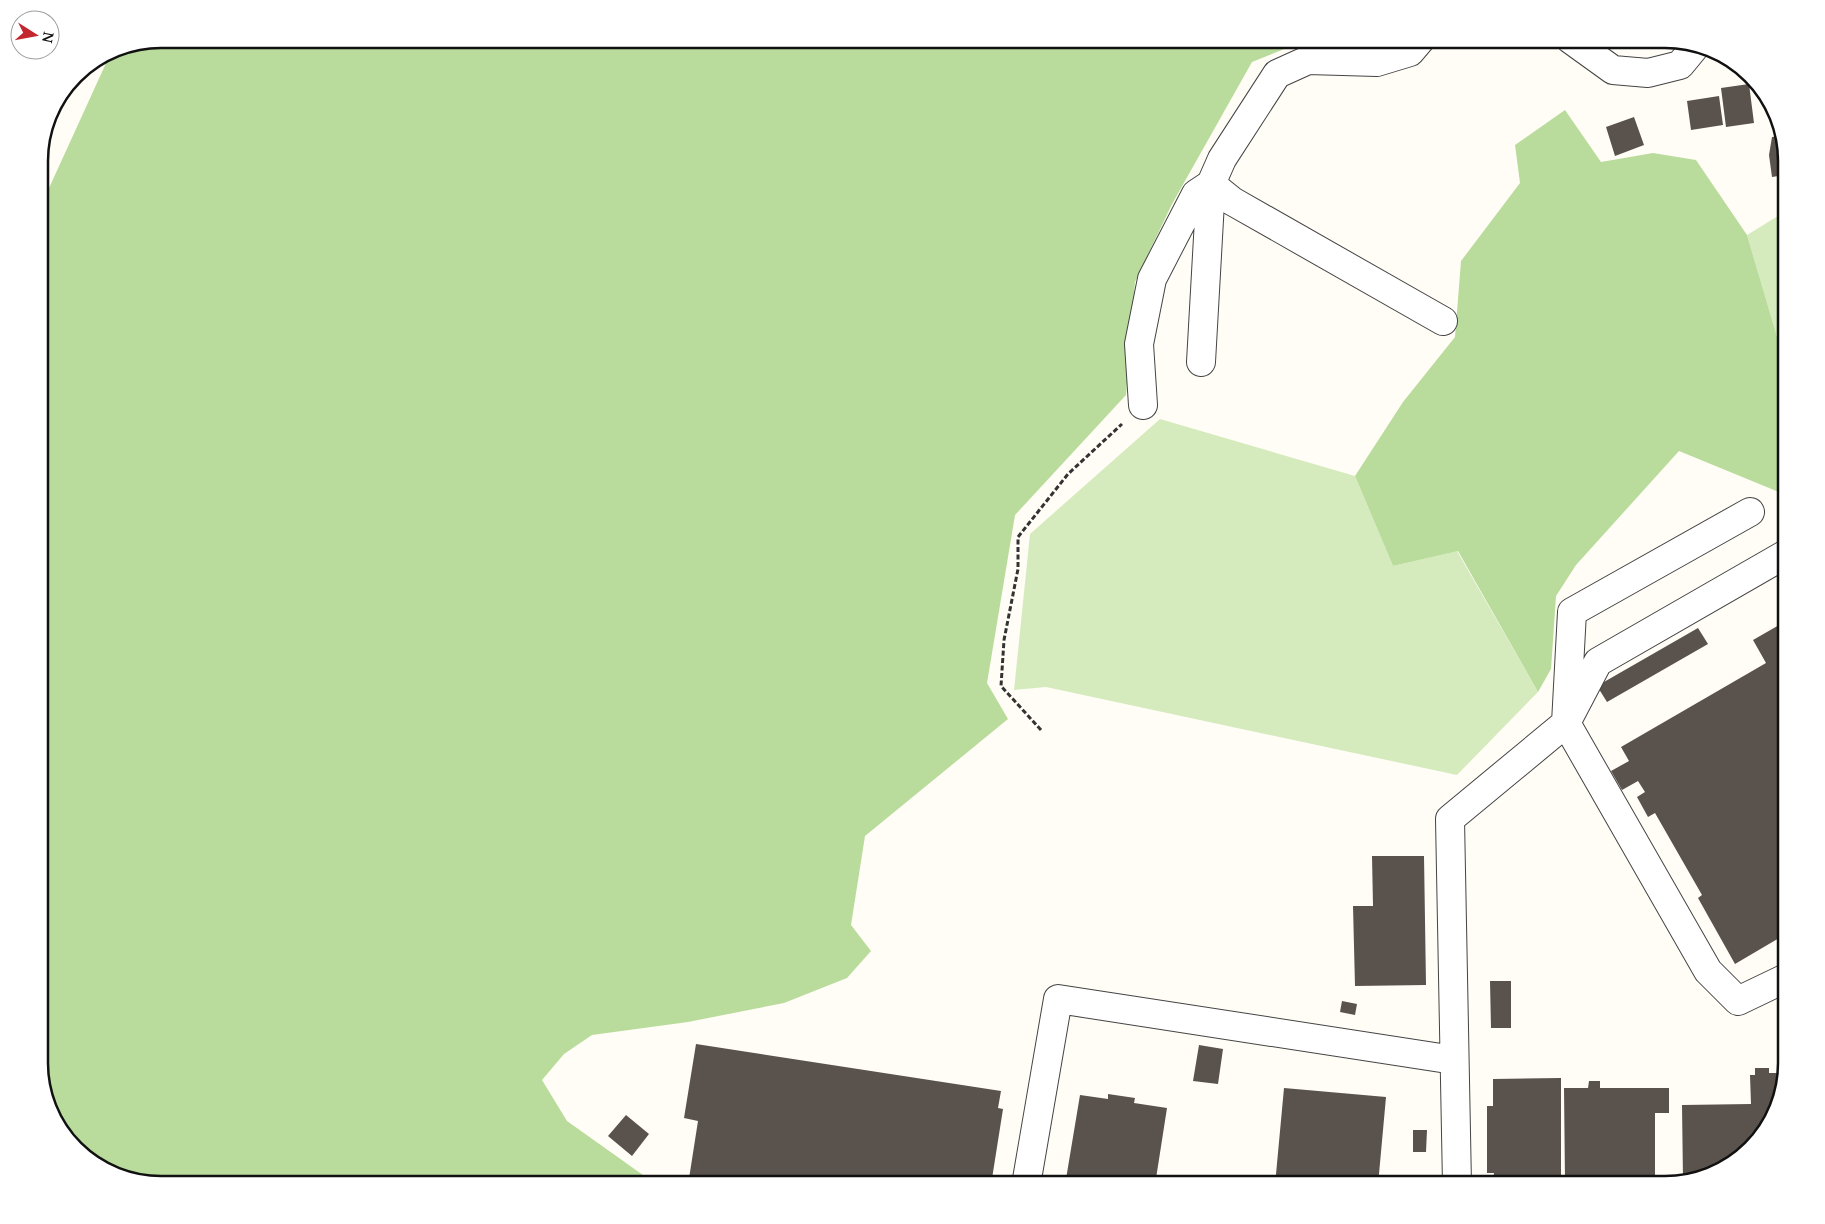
<svg xmlns="http://www.w3.org/2000/svg" width="1825" height="1224" font-family="'Noto Serif',serif">
  <rect width="100%" height="100%" fill="#fffdf5"/>
  <path fill="#d5ebbd" d="M1786,211v156l-39,-132z
    M1160,419l195,57 38,90 64,-15 81,141 -81,83 -411,-88 -32,3 16,-156z"/>
  <path fill="#b9dc9c" d="M160,39h1149l-57,23 -80,142 -37,78 -9,113 -111,120 -28,168 21,36 -143,117 -14,89 20,26 -24,27 -63,25 -96,19 -96,13 -28,19 -22,26 25,41 90,64h4h-501l-67,-20 -38,-41 -16,-53v-861l68,-149 1,-9 6,-4z
    M1565,110l36,52 52,-9 43,7 51,75 39,132v128l-107,-44 -103,114 -20,31 -5,73 -13,23 -80,-141 -65,15 -38,-90 48,-74 52,-65 6,-76 59,-78 -5,-38z"/>
  <path fill="#5a524d" d="M1749,84l5,39 -28,4 -5,-39z
    M1719,96l4,29 -32,5 -4,-29z
    M1634,117l10,28 -29,11 -9,-29z
    M1780,136l6,24v15l-14,2 -3,-22 3,-18z
    M1781,624l5,10v300l-51,30 -37,-66 4,-3 -47,-82 -7,4 -11,-20 8,-5 -7,-11 -16,9 -11,-19 18,-10 -8,-14 145,-84 -13,-23z
    M1698,628l10,16 -101,58 -10,-16z
    M1372,856h52l2,129 -71,1 -2,-80h20z
    M1490,981h21v47h-20z
    M1342,1001l15,3 -2,11 -15,-3z
    M696,1044l305,47 -3,17 5,1 -12,76h-303l10,-64 -14,-3z
    M1199,1045l24,4 -5,35 -25,-3z
    M1755,1068h14v5h14l-17,58 -41,38 -42,11 -1,-75 69,-1 -1,-29h5z
    M1561,1078v107h-74v-5h6l1,-7h-7v-67h6v-27z
    M1589,1081h11v7h69v25h-14v72h-85v-5l-5,1 -1,-93h24z
    M1284,1088l102,9 -8,88h-103z
    M1108,1094l27,4 -1,5 33,5 -12,77h-90l15,-90 28,4z
    M626,1115l23,19 -17,22 -24,-20z
    M1413,1130h14l-1,22h-13z"/>
  <g fill="none" stroke-linecap="round" stroke-linejoin="round">
    <g stroke="#444" stroke-width="30">
      <path id="minor" d="M1570,39l43,31 35,3 32,-8 14,-17
        M1211,184l21,17 211,120
        M1201,362l10,-178
        M1143,405l-4,-61 13,-65 44,-85 15,-10 11,-25 55,-85 31,-14 69,2 33,-10 11,-13
        M1786,554l-188,108 -32,61 142,248 30,30 48,-23
        M1026,1185l32,-186 396,61
        M1457,1185l-7,-366 116,-96 6,-111 178,-100"/>
    </g>
    <path stroke="#333" stroke-width="3" stroke-dasharray="5 2.5" stroke-linecap="butt" d="M1041,730l-40,-44 3,-46 14,-71v-32l50,-63 54,-50"/>
    <use href="#minor" stroke="#fff" stroke-width="28"/>
  </g>
  <path d="M0 0H1825V1224H0ZM161 48H1665A113 113 0 0 1 1778 161V1063A113 113 0 0 1 1665 1176H161A113 113 0 0 1 48 1063V161A113 113 0 0 1 161 48Z" fill="#fff" fill-rule="evenodd"/>
  <path fill="none" stroke="#111" stroke-width="2.5" d="M161 48H1665A113 113 0 0 1 1778 161V1063A113 113 0 0 1 1665 1176H161A113 113 0 0 1 48 1063V161A113 113 0 0 1 161 48Z"/>
  <g transform="translate(35 35) rotate(101)"><circle r="24" fill="#ffffff" stroke="#a0a0a0"/>
  <path d="M0-4L9 19L0 12L-9 19Z" fill="#c4262e"/>
  <text y="-8" font-size="14" font-weight="bold" text-anchor="middle" fill="#111111">N</text>
  </g>
</svg>
